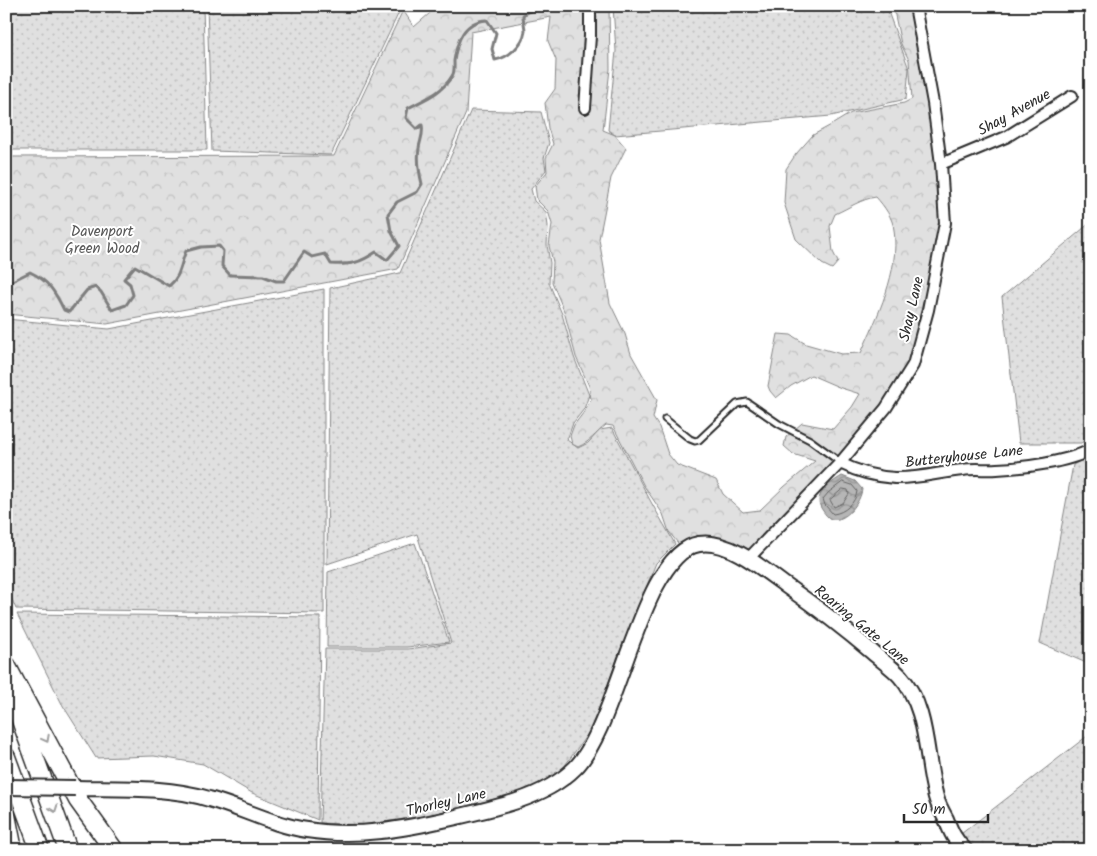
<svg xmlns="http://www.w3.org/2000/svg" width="1097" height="856" font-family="Kalam,sans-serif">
  <defs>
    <pattern id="grass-dots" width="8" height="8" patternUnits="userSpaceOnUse" patternTransform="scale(1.25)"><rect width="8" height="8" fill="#e0e0e0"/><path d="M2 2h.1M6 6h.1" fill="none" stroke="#c0c0c0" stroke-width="1.8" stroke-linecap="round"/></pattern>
    <pattern id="forest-crowns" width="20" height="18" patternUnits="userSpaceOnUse" patternTransform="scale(1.25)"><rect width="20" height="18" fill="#e0e0e0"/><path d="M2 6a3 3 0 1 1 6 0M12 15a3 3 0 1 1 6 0" fill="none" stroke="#c0c0c0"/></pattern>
    <pattern id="water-waves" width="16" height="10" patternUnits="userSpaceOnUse" patternTransform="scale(1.25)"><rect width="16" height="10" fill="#b6b6b6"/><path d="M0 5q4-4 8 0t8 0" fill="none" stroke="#949494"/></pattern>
  </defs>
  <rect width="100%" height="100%" fill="#fff"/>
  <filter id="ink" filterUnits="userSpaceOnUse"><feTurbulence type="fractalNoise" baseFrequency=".02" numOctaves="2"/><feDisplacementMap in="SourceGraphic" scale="10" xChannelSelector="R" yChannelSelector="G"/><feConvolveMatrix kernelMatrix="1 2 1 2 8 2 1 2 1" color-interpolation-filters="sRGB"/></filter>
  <g filter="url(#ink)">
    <path fill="url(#grass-dots)" stroke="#868686" d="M6,6h197l4,144h-201z
      M207,6h195l-71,149 -119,-4z
      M613,6h273l23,63 -3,30 -75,17 -216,19 -7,-5 8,-79z
      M471,110l70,2 8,31 -5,15 2,12 -15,19 3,12 12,11 2,14 -1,19 3,18 -1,20 13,31 12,43 15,38 -5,14 -11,14 -6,17 11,8 10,-5 12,-13 12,-2 39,74 24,42 -19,19 -39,96 -23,66 -33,46 -33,20 -103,25 -63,9 -42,-2 5,-174h83l43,-6 -34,-109 -90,30 3,-276 70,-15z
      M1091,222v215l-10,6h-62l-17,-146z
      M324,289v324l-308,-4 -10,-23v-267l103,10z
      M1091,455v210l-51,-22 33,-178z
      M415,543l34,99 -42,5h-80l1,-75z
      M17,614l303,3 -2,203 -66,-27 -49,-29 -49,-8 -58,2 -34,-54z
      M1091,733v117h-118l-16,-13z"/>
    <path fill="url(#forest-crowns)" stroke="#868686" d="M438,6h171l1,63 -7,61 12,5 11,13 -15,30 -12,61 11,64 15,31 6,20 26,46 -4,18 6,9 9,27 9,11 39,15 7,14 20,18 17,-2 24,-23 31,-26 -22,-7 -9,-8 2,-9 16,-14 31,6 19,-22 8,-13 -19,-6 -30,-13 -20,11 -15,12 -6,-7 -2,-5 10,-52 13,1 15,9 35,10 20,-1c16,-36 39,-82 33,-123 -1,-12 -10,-24 -18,-33 -15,2 -27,11 -41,17l-5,12 3,26 5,10 -6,7 -10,-5 -26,-25 -12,-36 2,-34 10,-15 17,-19 20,-11 18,-11 53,-10 8,-4 -3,-39 -8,-16 -8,-38h22l30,217 -32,142 -27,43 -138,151 -14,-8 -52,-3 -13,-16 -6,-18 -19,-28 -31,-60 -7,-1c-10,8 -16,17 -28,22l-6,-3 -2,-8 4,-11 10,-13 7,-13 -2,-13 -13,-29 -12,-46 -12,-29 1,-20 -4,-16 3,-22 -4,-13 -11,-11 -2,-14 12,-14 -1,-14 7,-14 -5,-16 -3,-25 10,-14 1,-29 -8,-19 3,-24 -80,15 -5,81 -68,156 -291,55 -101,-10v-157l328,-1 69,-146 11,17z"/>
    <path fill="url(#water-waves)" stroke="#7e7e7e" d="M842,476l13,5 7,8c-1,12 -16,34 -31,30 -3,-1 -6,-5 -8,-8 -12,-16 6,-27 19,-35z"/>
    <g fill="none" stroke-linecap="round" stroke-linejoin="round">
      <path stroke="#636363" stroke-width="1" d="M843,482l9,3 5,6c-1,12 -13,22 -24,23l-8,-9 -2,-6 5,-6z
        M843,489l5,1 1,4 -6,9 -9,4 -4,-7z"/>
      <path stroke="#7e7e7e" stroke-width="3" d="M6,284l24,-12c19,9 25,20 34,38l5,2 18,-22 9,-3 5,5 11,18 14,-5 7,-10 -3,-11 -6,-5 11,-13 34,20c12,-10 11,-21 17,-35l15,-4 18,-1 4,5 -1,15 8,9 33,1 13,5h8l20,-29 8,5 13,-3 6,10c20,1 29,-1 45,-12l11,8 12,-14 -8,-15 -3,-17 9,-12 20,-10 5,-8c-3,-12 -5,-23 -3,-36 1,-8 5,-14 3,-23l-5,4 -11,-11 2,-10c17,-9 34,-15 44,-32 3,-4 2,-10 2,-15 3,-21 10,-40 33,-41l9,13 -4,16 3,11c13,-2 28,-15 30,-29 0,-4 -2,-11 -2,-16l11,-6 -1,-3"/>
      <g stroke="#2b2b2b" stroke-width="9">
        <path id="lane" d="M665,419l25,20 5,2 4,-1 38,-36 10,-2 32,22 31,16 30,22"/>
      </g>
      <g stroke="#2b2b2b" stroke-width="14">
        <path id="street" d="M585,108l5,-72v-30
          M941,164l65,-27 66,-41
          M840,463c16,8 37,14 55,15 23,1 46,-6 68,-8 11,-2 23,0 34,-1 26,-1 71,-7 93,-19
          M748,559l92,-96 46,-55 27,-43 15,-55 17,-87 -4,-59 -8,-61 -18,-97"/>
      </g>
      <g stroke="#2b2b2b" stroke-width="18">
        <path id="secondary" d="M75,788c44,1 91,-2 134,11 33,9 64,26 98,31 50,8 97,-1 145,-12 22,-5 44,-10 65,-17 21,-7 43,-18 58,-33 44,-43 66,-215 124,-224 29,-5 64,25 86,41 30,21 59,43 87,67 9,8 20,15 28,24 29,32 25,82 36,121 2,8 6,15 10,22 5,13 9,22 19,31"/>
      </g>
      <g stroke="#2b2b2b" stroke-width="21">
        <path id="highway" d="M6,665l72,135 36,50
          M13,698l55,152
          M6,757l34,93
          M6,815l7,35"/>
      </g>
      <use href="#lane" stroke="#fff" stroke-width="5"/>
      <use href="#street" stroke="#fff" stroke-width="10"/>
      <use href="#secondary" stroke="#fff" stroke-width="14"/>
      <use href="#highway" stroke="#fff" stroke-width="18"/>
      <g stroke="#2b2b2b" stroke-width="18" stroke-linecap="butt">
        <path id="secondary-bridge" d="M6,787l69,1"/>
      </g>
      <use href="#secondary-bridge" stroke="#fff" stroke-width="14"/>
    </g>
    <defs><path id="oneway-chevron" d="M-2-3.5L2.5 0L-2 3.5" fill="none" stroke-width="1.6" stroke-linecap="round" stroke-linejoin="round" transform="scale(1.25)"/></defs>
    <g stroke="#a0a0a0">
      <use href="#oneway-chevron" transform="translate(46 739) rotate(62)"/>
      <use href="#oneway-chevron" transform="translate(54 809) rotate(70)"/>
    </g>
  </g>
  <g text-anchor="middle" stroke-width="4" stroke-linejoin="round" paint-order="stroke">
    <g font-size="15" fill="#2b2b2b" stroke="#fff">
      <text transform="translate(1014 112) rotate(-29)" y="5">Shay Avenue</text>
      <text transform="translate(911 309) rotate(-77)" y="5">Shay Lane</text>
      <text transform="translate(964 456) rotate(-6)" y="5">Butteryhouse Lane</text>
      <text transform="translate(862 625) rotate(39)" y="5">Roaring Gate Lane</text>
      <text transform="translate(446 802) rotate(-13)" y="5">Thorley Lane</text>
    </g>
    <g font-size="15" fill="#585858" stroke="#fff">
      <text x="102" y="236">Davenport<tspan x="102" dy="17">Green Wood</tspan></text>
    </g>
  </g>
  <rect width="1097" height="856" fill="none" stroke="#fff" stroke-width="25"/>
  <rect x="12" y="12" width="1072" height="831" fill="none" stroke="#2b2b2b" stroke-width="2" filter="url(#ink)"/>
  <path d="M904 814v8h84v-8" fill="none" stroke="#2b2b2b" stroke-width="2.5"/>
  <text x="912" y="814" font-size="15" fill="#2b2b2b" stroke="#ffffff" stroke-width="4" paint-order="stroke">50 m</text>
</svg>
